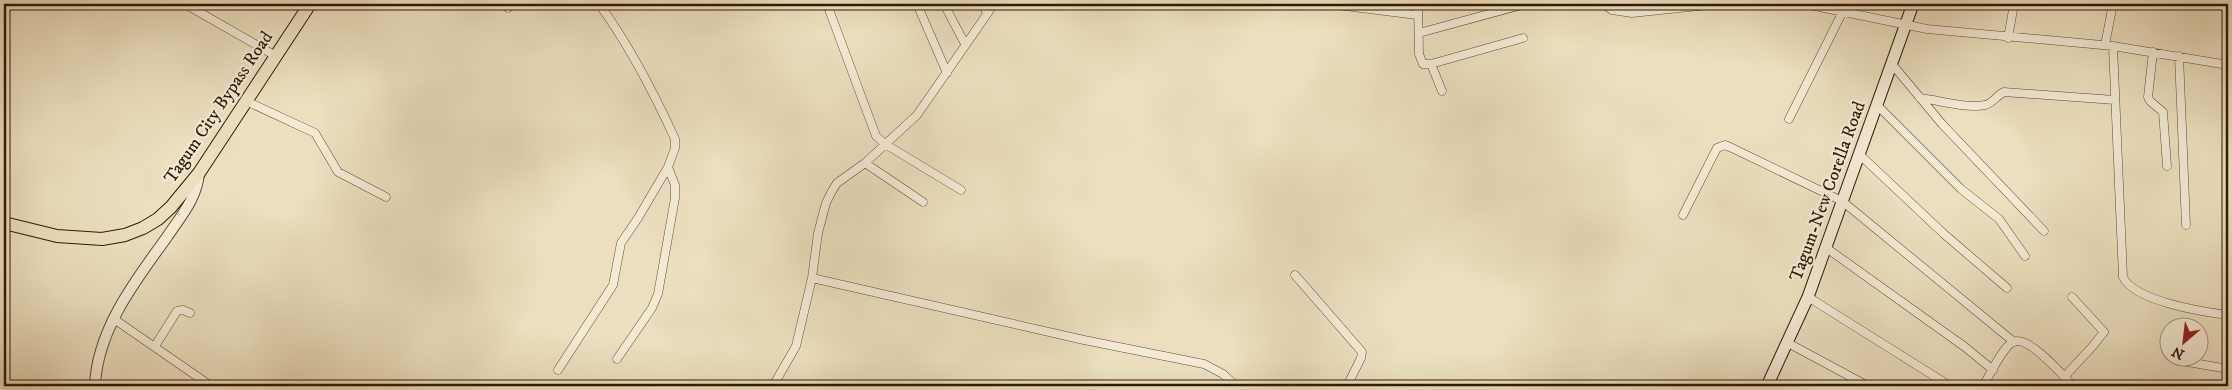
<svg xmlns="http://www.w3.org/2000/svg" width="2232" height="390" font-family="'IM FELL DW Pica',serif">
  <rect width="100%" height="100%" fill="#ecdfbe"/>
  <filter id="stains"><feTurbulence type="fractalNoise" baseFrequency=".004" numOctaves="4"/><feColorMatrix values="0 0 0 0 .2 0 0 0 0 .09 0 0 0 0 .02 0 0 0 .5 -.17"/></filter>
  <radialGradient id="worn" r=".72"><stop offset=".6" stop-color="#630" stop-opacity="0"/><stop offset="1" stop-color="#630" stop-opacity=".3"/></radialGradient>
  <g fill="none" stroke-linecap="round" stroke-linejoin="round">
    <g stroke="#604a34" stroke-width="9">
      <path id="minor" d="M185,4l89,51
        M599,4c31,42 54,87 76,135v9l-7,19 7,18v13l-17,96 -6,14 -35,51
        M827,4l49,132 9,8 76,46
        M917,4l30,69
        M944,4l21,40
        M983,4l4,10
        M1329,4l88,11
        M1418,4l1,50 4,10h8l92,-26
        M1603,4l9,6 20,3 85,-9
        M1805,4l122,25 186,17 115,19
        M508,8l4,-4
        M1419,33l106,-29
        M2008,38l6,-34
        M2105,45l8,-41
        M2113,46l10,231c11,24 80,35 105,38
        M2153,52l-5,45 2,4 13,11 4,54
        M2179,56l7,169
        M1431,64l11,27
        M1892,64l50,60 102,107
        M1920,98c18,2 47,11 65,7 7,-1 12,-10 19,-13l111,8
        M246,101l69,32 23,39 48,25
        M1877,105l84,84 38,30 26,37
        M1789,119l54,-108
        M1859,154l85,80 63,54
        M865,163l58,39
        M1683,215l34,-67 8,-3 7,3 110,53 172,141
        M1825,247l140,100 28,23
        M1295,275l67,77 -1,6 -14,28
        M812,278l272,62 120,24 19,10 13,12
        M1808,297l142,89
        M114,319l97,67
        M1788,343l80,43
        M155,346l22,-35 6,-1 7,3
        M2182,361l46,8
        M558,370l55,-85 8,-42 17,-25 30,-51
        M2064,377l28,-30 12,-15 -32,-35
        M773,386l23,-40 16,-68 6,-45 8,-30 6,-12 5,-8 28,-20 52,-48 77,-111
        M1983,386c7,-11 19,-38 30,-44 15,-8 50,34 60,44"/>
    </g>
    <g stroke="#604a34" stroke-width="12">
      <path id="tertiary" d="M95,386c2,-56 40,-105 72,-149 14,-21 30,-39 32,-64"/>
    </g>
    <g stroke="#311806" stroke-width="13">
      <path id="secondary" d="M1767,386l41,-89 105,-293"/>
    </g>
    <g stroke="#311806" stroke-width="14">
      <path id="primary" d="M4,223l53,13 45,3 23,-4 18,-7 15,-9 13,-12 28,-34 111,-169"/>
    </g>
    <use href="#minor" stroke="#f3ead5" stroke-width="8"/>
    <use href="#tertiary" stroke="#f3ead5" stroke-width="10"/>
    <use href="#secondary" stroke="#f3ead5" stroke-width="11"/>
    <use href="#primary" stroke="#ecdfbe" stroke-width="12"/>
  </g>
  <g text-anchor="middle" stroke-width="4.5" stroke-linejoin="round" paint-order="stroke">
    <g font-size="18" fill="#311806" stroke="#f3ead5">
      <text transform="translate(218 107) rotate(-56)" y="6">Tagum City Bypass Road</text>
      <text transform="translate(1827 191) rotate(-70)" y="6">Tagum-New Corella Road</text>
    </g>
  </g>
  <rect width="2232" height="390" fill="none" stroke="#ecdfbe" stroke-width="20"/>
  <rect x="5" y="5" width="2222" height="380" fill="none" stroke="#311806" stroke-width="2.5"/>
  <rect x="10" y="10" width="2212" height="370" fill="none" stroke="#311806"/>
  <g transform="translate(2184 342) rotate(208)"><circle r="24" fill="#f3ead5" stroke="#a59682"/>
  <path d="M0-4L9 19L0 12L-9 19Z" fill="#8f2418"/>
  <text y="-8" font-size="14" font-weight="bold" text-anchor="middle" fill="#311806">N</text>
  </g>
  <rect width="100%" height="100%" filter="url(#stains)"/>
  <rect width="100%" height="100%" fill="url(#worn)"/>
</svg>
